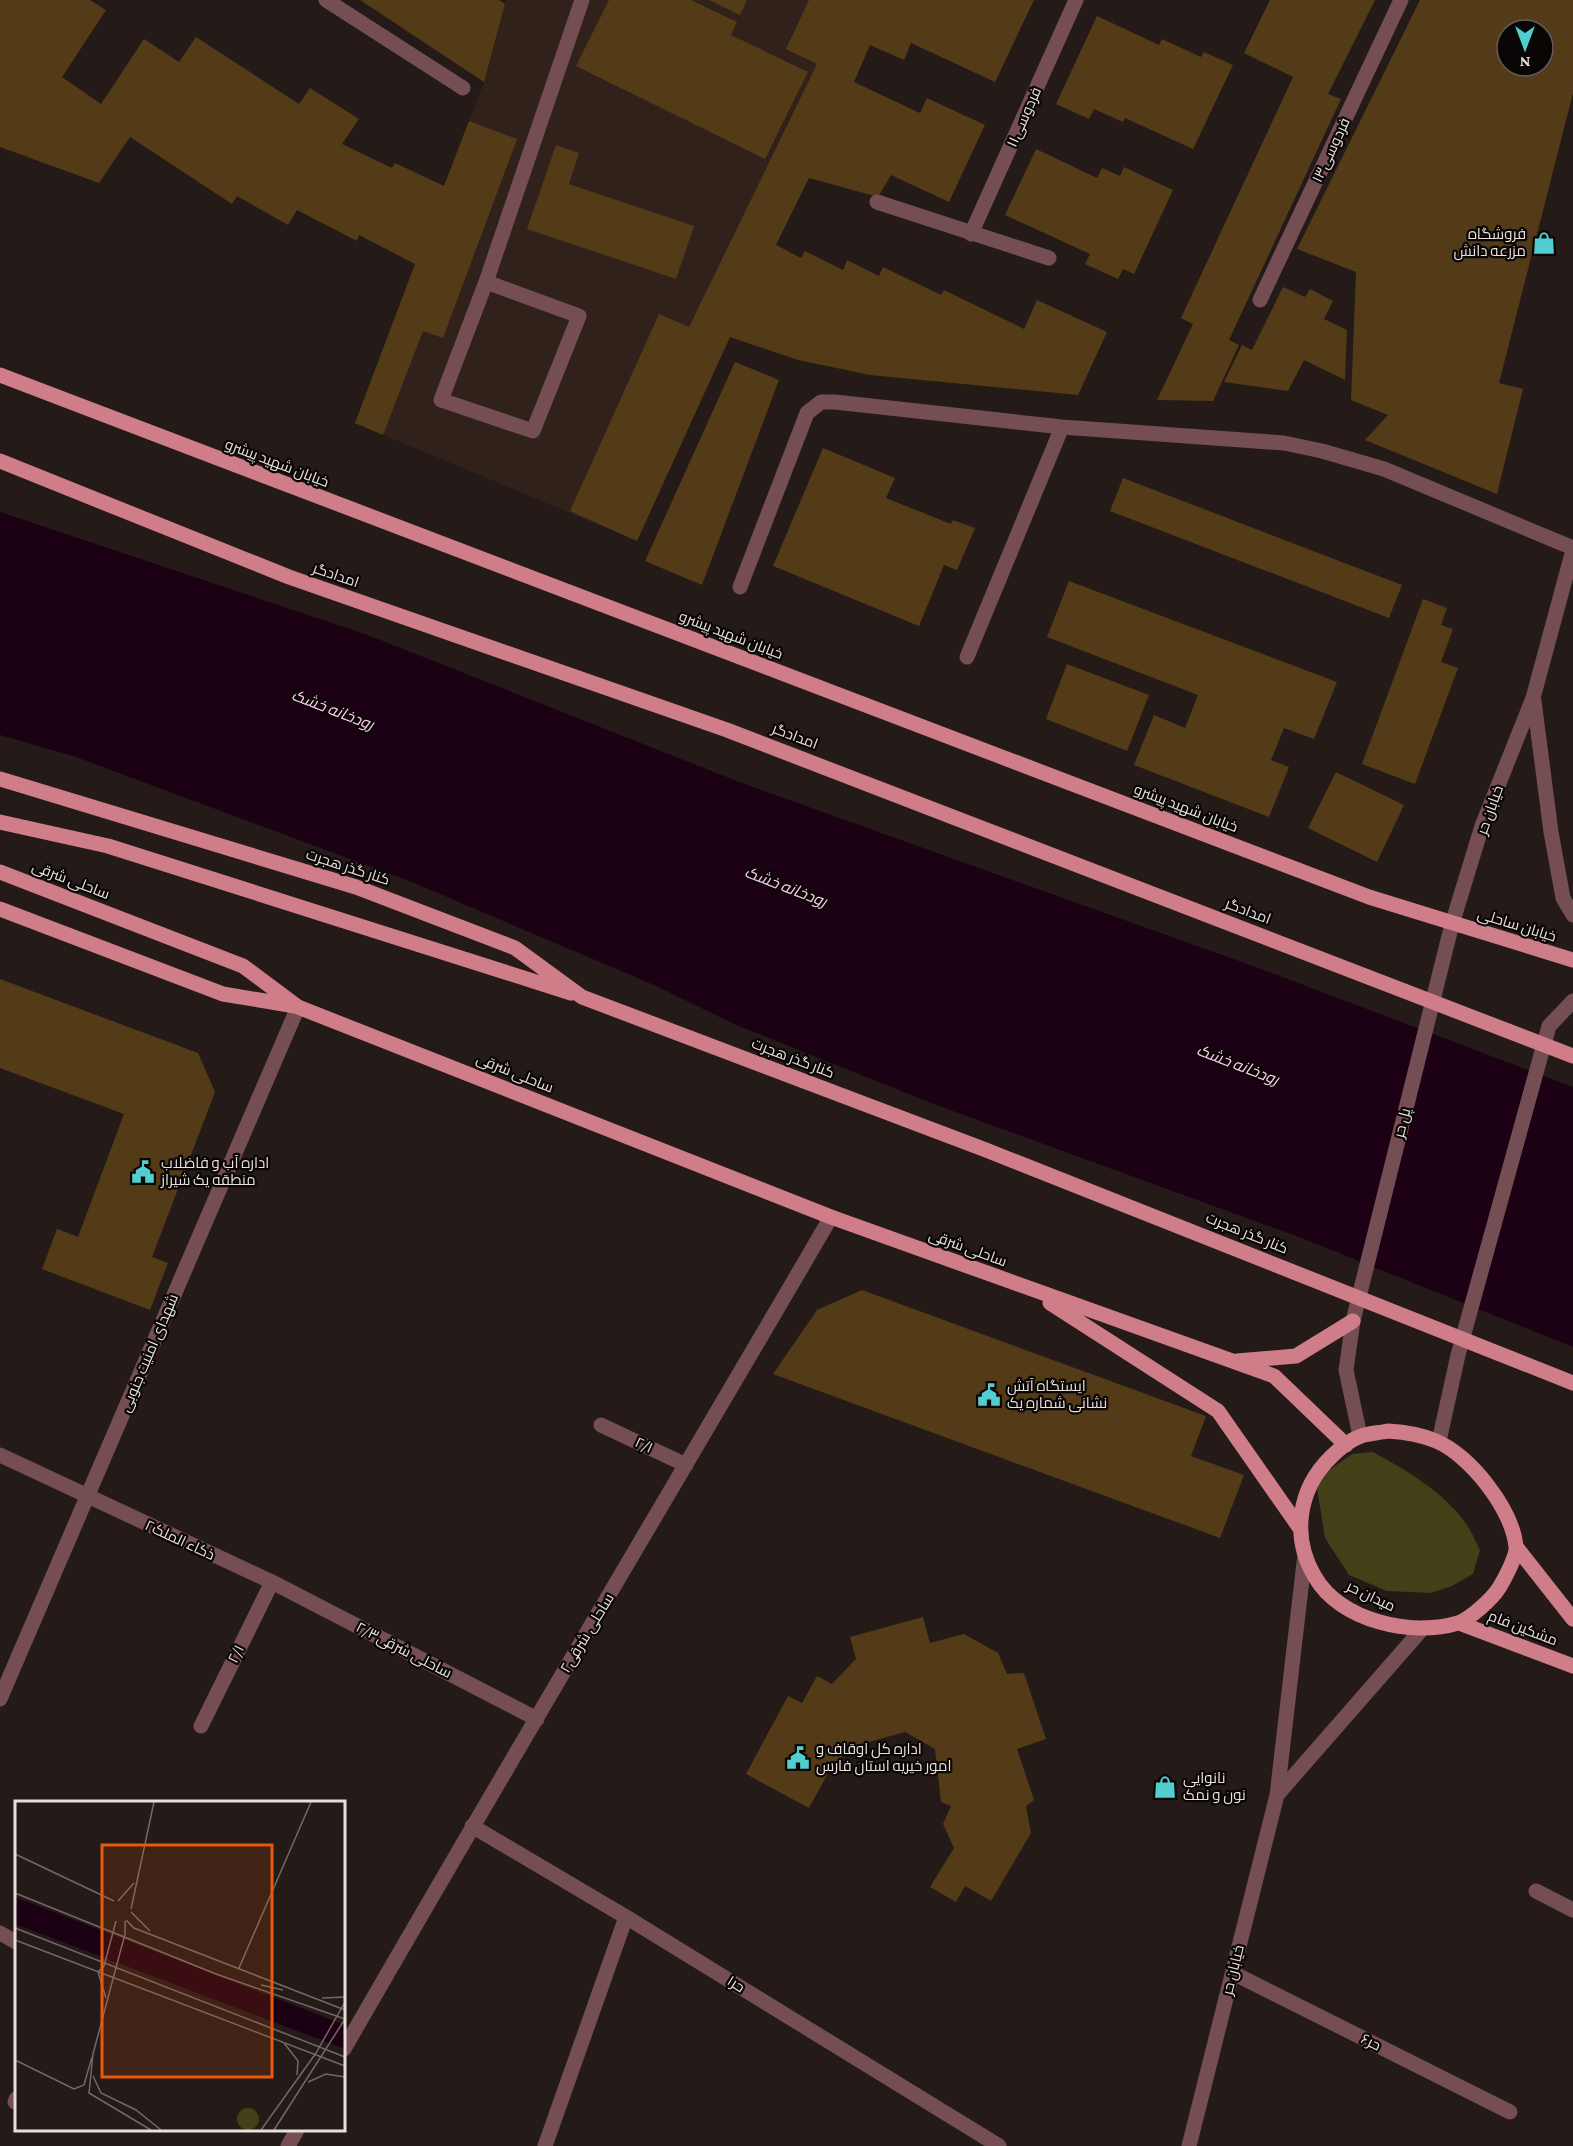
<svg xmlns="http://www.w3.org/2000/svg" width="1573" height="2146" font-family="'Crimson Pro',Cairo,serif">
  <rect width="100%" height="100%" fill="#241a17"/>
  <path fill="#31211b" d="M506,0h385l-115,245 -50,99 -89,197 -282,-118 129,-341z"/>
  <path fill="#433f16" d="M1373,1452c33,18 68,38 91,69 7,8 11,20 16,29l-7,24 -21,12 -21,7 -44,-2 -38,-16 -24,-37 -8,-50 11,-17 24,-17z"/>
  <path fill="#1c0114" d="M0,512l365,122 382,151 509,182 317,120v260l-274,-110 -368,-134 -197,-79 -80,-39 -240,-102 -338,-126 -76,-22z"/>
  <path fill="#543b18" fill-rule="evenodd" d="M0,0h90l16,10 -44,67 39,27 43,-65 35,23 17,-25 103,67 11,-16 49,31 -17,25 50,24 3,-5 49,23 25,-65 48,18 -74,199 -20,-7 -40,104 -28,-12 60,-159 -56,-29 -2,6 -60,-31 -9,15 -51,-29 -5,8 -102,-67 -31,46 -99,-36z
    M360,0h139l6,4 -21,78z
    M609,0h82l46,22 -6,13 77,37 -43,87 -189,-93z
    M709,0h38l-7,15z
    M809,0h225l-39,82 -84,-39 -7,17 -34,-15 -16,37 66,31 7,-15 58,27 -36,77 -58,-27 -13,22 -69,-19 -33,67 25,13 4,-7 38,19 4,-10 32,16 4,-9 58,28 3,-5 80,39 13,-29 70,32 -29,63 -208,-20 -72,-15 -68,-23 -93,204 -67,-30 89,-197 30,13 128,-263 -31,-15z
    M1270,0h105l-47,94 13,5 -112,241 10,5 -26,56 -56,-1 36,-76 -12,-6 112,-241 -49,-24z
    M1420,0h153v93l-74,290 24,6 -26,105 -132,-54 23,-25 -37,-15 5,-128 -59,-23zM1507,30h36v36h-36z
    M1097,16l62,29 3,-6 39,18 3,-5 29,13 -40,84 -68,-31 -2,4 -29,-13 -5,10 -33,-15z
    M556,145l23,8 -10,31 125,42 -18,53 -149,-50z
    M1036,149l61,29 5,-10 18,8 4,-9 49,23 -39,84 -11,-5 -5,10 -33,-15 5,-10 -85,-39z
    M1283,287l22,10 5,-8 23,12 -9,18 23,11 -2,50 -41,-20 -16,31 -64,-9 18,-37 10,5z
    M735,362l44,18 -77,205 -57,-24z
    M823,448l72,30 -9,20 65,26 2,-4 22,8 -18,42 -13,-5 -25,61 -146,-60z
    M1123,478l279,107 -13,33 -279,-107z
    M1069,581l268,101 -23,57 -30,-11 -13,32 18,7 -20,50 -135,-52 20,-50 31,13 13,-33 -151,-58z
    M1423,599l24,9 -6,17 12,4 -12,33 17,6 -43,116 -53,-20z
    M1067,664l82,31 -22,56 -81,-32z
    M1336,772l68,33 -27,57 -69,-34z
    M0,979l198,74 17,39 -63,165 16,6 -18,47 -108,-41 15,-40 21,8 46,-123 -124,-46z
    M862,1290l344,126 -15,40 53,19 -24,63 -447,-164 44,-64z
    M923,1617l7,26 34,-9 34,19 9,21 17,-1 22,66 -29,10 17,51 -8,6 5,27 -40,68 -26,-15 -9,16 -26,-15 24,-39 -11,-24 8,-18 -10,-4 -6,-53 -30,-17 -50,14 -23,20 -23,42 -63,-34 42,-78 14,7 15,-27 15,8 24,-25 -6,-22z"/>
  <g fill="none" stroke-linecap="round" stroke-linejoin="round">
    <path stroke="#754e53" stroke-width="15" d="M326,0l137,88
      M877,202l172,56
      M971,234l105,-234
      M486,282l93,34 -46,115 -92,-31 45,-118 96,-282
      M1260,300l141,-300
      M740,587l67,-174 14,-11h14l227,25 222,16 38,8 62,18 189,79
      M967,657l95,-230
      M1534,701l17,131 12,66 10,17
      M601,1425l85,40
      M1360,1436l-14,-66 7,-49 99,-397 30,-98 51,-128 40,-148
      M1439,1441l19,-86 91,-329 24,-25
      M0,1455l272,127 265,137
      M0,1699l298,-692
      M201,1726l71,-144
      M1277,1795l146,-167
      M472,1826l154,91 373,229
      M1536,1891l37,19
      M0,1933l16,9
      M1233,1973l277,139
      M344,2049c160,-279 325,-554 487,-832
      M15,2102l1,-3
      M288,2146l9,-16
      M545,2146l81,-229
      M1189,2146l88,-351 28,-241"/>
    <path stroke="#cf7d88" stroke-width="15" d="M0,375l1369,522 204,63
      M0,461l289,116 438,153 846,326
      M0,779l356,108 159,61 67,49 404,153 587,233
      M0,822l108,24 463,147
      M0,872l243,94 55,41 533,210 443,159 72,69
      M0,909l223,85 72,12
      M1050,1303l168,108 81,116
      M1237,1361l59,-5 57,-35
      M1388,1431c17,1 32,3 48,10 34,14 77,69 80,106 1,9 -12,33 -17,41 -7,11 -29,31 -41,35 -46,14 -118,-2 -143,-46 -24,-40 -17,-88 16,-120 8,-8 19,-17 30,-21 8,-3 18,-3 27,-5z
      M1517,1548l56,71
      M1459,1623l114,43"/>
  </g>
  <defs>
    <g id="shop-bare" transform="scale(1.8)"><path d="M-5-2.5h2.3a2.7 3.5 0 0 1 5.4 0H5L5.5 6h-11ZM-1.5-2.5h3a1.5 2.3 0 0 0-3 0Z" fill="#52cdd0" stroke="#0a0605" stroke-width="2.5" paint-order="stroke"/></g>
    <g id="civic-bare" transform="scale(1.8)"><path d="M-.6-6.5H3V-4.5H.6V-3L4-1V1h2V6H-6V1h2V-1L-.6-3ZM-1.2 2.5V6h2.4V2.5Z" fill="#52cdd0" stroke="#0a0605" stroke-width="2.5" paint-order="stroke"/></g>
  </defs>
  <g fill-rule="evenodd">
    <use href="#shop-bare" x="1544" y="243"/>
    <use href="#civic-bare" x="143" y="1172"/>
    <use href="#civic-bare" x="989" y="1395"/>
    <use href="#civic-bare" x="798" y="1758"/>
    <use href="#shop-bare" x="1165" y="1787"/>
  </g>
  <g text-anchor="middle" stroke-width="4.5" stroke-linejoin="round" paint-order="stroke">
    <g font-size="15" fill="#e7e0dd" stroke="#0a0605">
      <text transform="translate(1024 117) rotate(-66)" y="5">فردوسی۱۱</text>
      <text transform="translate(1331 150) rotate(-65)" y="5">فردوسی۱۳</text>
      <text transform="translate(277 463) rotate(21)" y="5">خیابان شهید پیشرو</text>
      <text transform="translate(336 575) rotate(19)" y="5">امدادگر</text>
      <text transform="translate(731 635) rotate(21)" y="5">خیابان شهید پیشرو</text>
      <text transform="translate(795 736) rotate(21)" y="5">امدادگر</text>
      <text transform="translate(1186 808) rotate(21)" y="5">خیابان شهید پیشرو</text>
      <text transform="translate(1490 810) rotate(-70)" y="5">خیابان حر</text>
      <text transform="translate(348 867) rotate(18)" y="5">کنار گذر هجرت</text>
      <text transform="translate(71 880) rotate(21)" y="5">ساحلی شرقی</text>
      <text transform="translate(1248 911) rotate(21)" y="5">امدادگر</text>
      <text transform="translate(1517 925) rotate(17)" y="5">خیابان ساحلی</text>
      <text transform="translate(793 1058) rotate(21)" y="5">کنار گذر هجرت</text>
      <text transform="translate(515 1073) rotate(22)" y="5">ساحلی شرقی</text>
      <text transform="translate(1402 1123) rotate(-76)" y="5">پل حر</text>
      <text transform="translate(1247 1233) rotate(22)" y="5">کنار گذر هجرت</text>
      <text transform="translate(968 1248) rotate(20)" y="5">ساحلی شرقی</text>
      <text transform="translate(149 1353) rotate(-67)" y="5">شهدای امنیت جنوبی</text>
      <text transform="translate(644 1445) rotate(25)" y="5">۲/‍‍۱</text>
      <text transform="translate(180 1540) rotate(25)" y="5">ذکاء الملک۲</text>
      <text transform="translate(1371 1596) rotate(26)" y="5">میدان حر</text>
      <text transform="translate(1523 1628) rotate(21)" y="5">مشکین فام</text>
      <text transform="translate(587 1633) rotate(-59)" y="5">ساحلی شرقی۲</text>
      <text transform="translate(404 1650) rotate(27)" y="5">ساحلی شرقی۲/۳</text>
      <text transform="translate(236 1654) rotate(-64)" y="5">۲/‍۱</text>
      <text transform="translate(1233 1970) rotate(-76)" y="5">خیابان حر</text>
      <text transform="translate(736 1984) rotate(32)" y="5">حر۱</text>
      <text transform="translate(1371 2042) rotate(27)" y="5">حر۶</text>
    </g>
    <g font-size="15" fill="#e7e0dd" stroke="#0a0605" text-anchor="start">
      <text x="1526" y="239" text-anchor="end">فروشگاه<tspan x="1526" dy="17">مزرعه دانش</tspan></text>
      <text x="161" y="1168">اداره آب و فاضلاب<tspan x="161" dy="17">منطقه یک شیراز</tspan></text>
      <text x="1007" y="1391">ایستگاه آتش<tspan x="1007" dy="17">نشانی شماره یک</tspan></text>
      <text x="816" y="1754">اداره کل اوقاف و<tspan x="816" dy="17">امور خیریه استان فارس</tspan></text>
      <text x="1183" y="1783">نانوایی<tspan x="1183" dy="17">نون و نمک</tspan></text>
    </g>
    <g font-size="16" font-style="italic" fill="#fecaec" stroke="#0a0605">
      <text transform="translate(333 709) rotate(21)" y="6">رودخانه خشک</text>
      <text transform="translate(786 886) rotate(21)" y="6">رودخانه خشک</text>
      <text transform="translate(1238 1064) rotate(21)" y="6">رودخانه خشک</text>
    </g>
  </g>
  <g transform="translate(15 1801)">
    <rect width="330" height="330" fill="#241a17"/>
    <path d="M222 318a11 11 0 1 1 22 0a11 11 0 1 1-22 0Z" fill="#433f16"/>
    <path d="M0,96l330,128v24l-330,-125z" fill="#1c0114"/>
    <path fill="none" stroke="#726966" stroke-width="1.5" d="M0,53l99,47M0,92l201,81 129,45M103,100l16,-18M116,108l23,-107M116,111l19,19M111,119l8,8 211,82M110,120v13l-32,120 -4,39 62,37M0,127l330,129M0,139l330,126M224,167l72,-166M246,184l22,5M91,197l-8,-26 6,-6 12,-45M307,197l23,-1M269,242l14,18 -1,14M0,259l59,29 10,-4 8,-28M78,275l8,17 35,17 25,20M293,281l18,-8 19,3M246,329l55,-77 29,-51M259,329l71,-111"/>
    <path fill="#e8590c" fill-opacity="0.15" stroke="#e8590c" stroke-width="3" d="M87,44h170v232h-170z"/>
    <rect width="330" height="330" fill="none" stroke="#e7e0dd" stroke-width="3"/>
  </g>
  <g transform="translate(1525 48) rotate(180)"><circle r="28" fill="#0a0605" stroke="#625d5b" stroke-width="1.5"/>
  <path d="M0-4.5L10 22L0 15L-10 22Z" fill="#52cdd0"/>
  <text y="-9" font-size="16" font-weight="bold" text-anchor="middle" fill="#e7e0dd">N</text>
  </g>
</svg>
